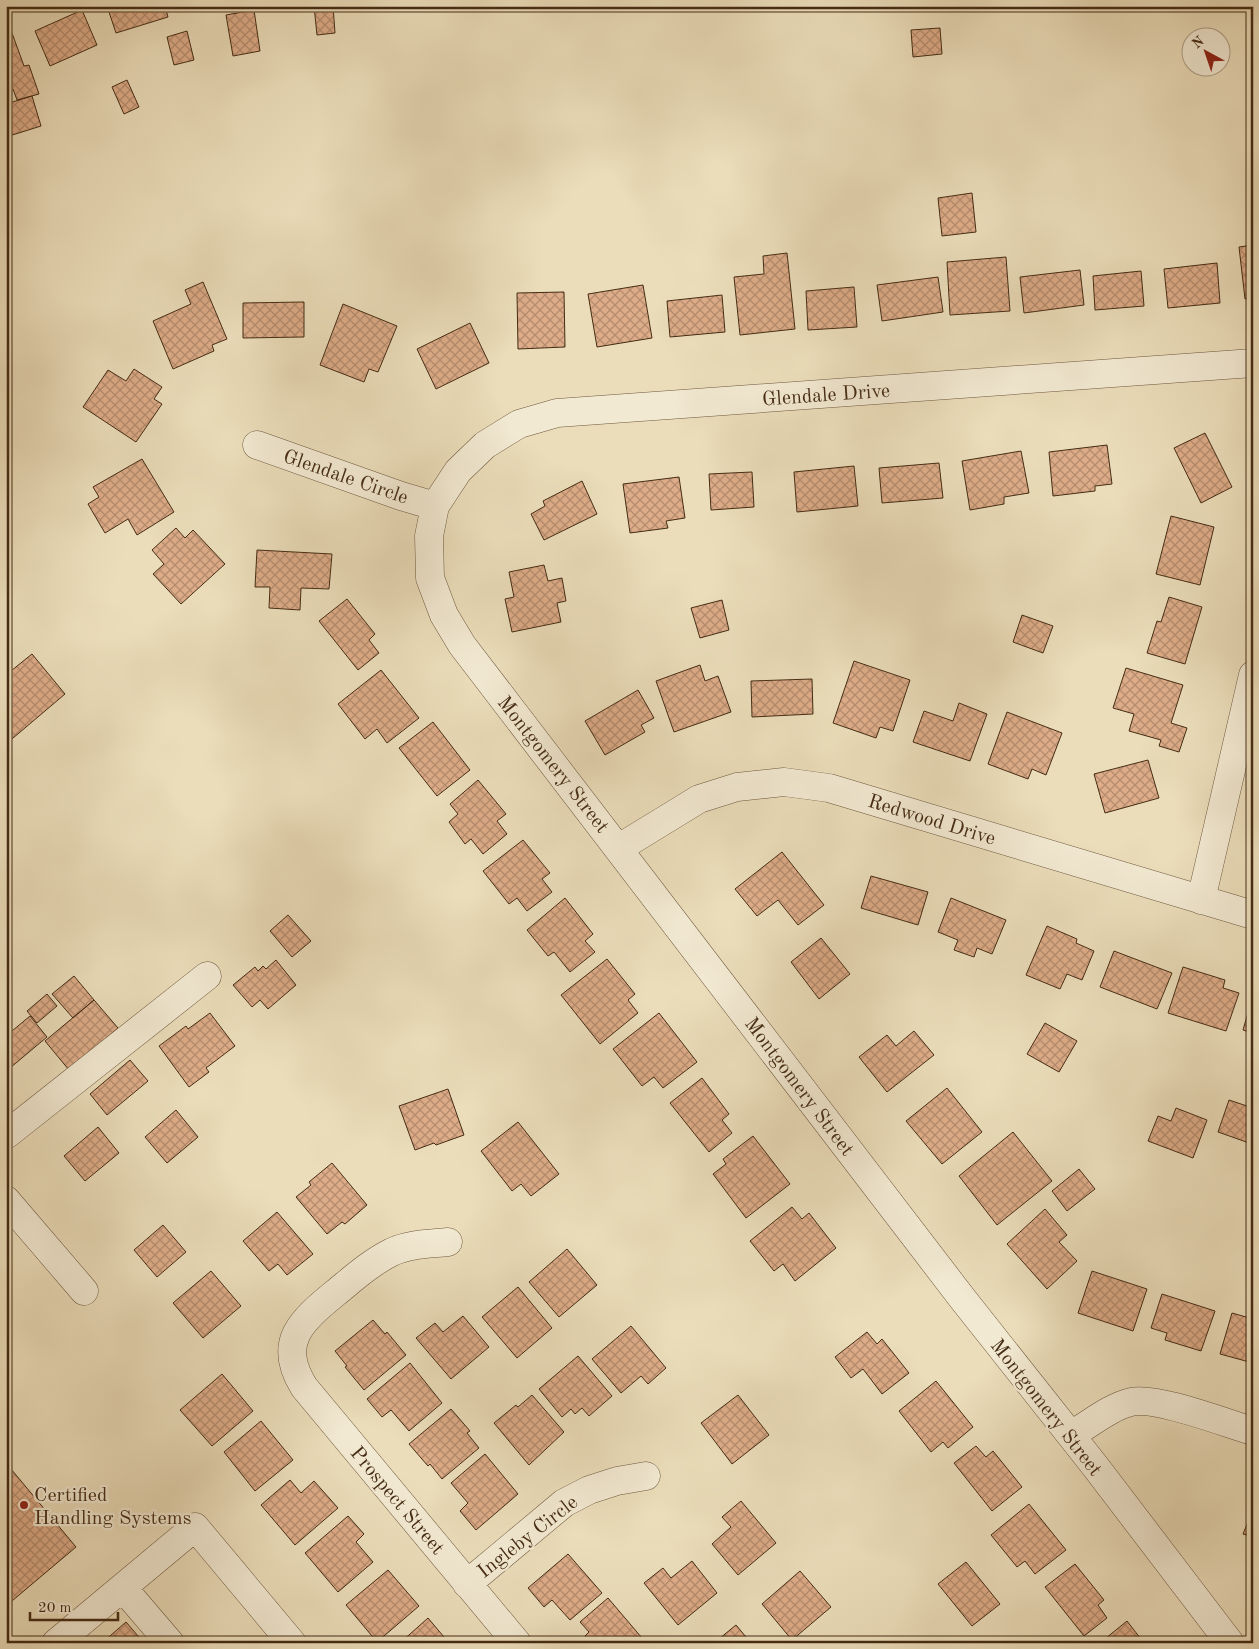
<svg xmlns="http://www.w3.org/2000/svg" width="1259" height="1649" font-family="'Old Standard TT',serif">
  <defs>
    <pattern id="building-cross-hatch" width="8" height="8" patternUnits="userSpaceOnUse" patternTransform="scale(1.25)"><rect width="8" height="8" fill="#ddac88"/><path d="M0 0l8 8M0 8l8-8" fill="none" stroke="#b58c6e"/></pattern>
  </defs>
  <rect width="100%" height="100%" fill="#ebddba"/>
  <filter id="stains"><feTurbulence type="fractalNoise" baseFrequency=".004" numOctaves="4"/><feColorMatrix values="0 0 0 0 .2 0 0 0 0 .09 0 0 0 0 .02 0 0 0 .5 -.17"/></filter>
  <radialGradient id="worn" r=".72"><stop offset=".6" stop-color="#630" stop-opacity="0"/><stop offset="1" stop-color="#630" stop-opacity=".3"/></radialGradient>
  <path fill="url(#building-cross-hatch)" stroke="#452c14" d="M107,6h58l3,11 -52,16z
    M314,6h19l2,27 -18,2z
    M82,10l15,35 -47,21 -15,-35z
    M254,10l6,41 -27,5 -7,-41z
    M940,28l2,26 -29,3 -2,-27z
    M187,31l7,29 -20,5 -7,-28z
    M12,33l12,33 5,-1 10,29 -22,6 -4,-11 -7,2v-56z
    M127,80l12,27 -15,7 -12,-27z
    M32,96l9,30 -35,11v-33z
    M972,193l4,39 -34,4 -4,-38z
    M1253,245v53l-8,1 -6,-52z
    M787,253l8,76 -55,6 -6,-58 30,-3 -1,-18z
    M1006,257l4,54 -60,4 -3,-53z
    M1217,263l3,40 -52,5 -4,-39z
    M1080,270l4,35 -60,8 -4,-36z
    M1141,271l3,35 -49,4 -2,-34z
    M938,277l5,35 -61,9 -5,-36z
    M203,282l24,57 -15,6 2,6 -41,18 -20,-48 38,-17 -6,-14z
    M643,285l9,53 -55,9 -9,-53z
    M854,287l3,40 -49,3 -2,-39z
    M564,292l1,55 -47,2 -1,-56z
    M722,295l3,37 -55,5 -3,-36z
    M304,302v35l-61,1v-35z
    M343,304l54,22 -19,46 -9,-3 -5,13 -44,-17z
    M470,323l19,40 -53,26 -19,-40z
    M134,369l28,18 -8,12 8,5 -26,38 -53,-35 25,-37 18,11z
    M1205,433l27,54 -31,16 -27,-55z
    M1107,445l5,39 -17,2v5l-42,5 -4,-44z
    M1021,451l8,42 -25,4v7l-34,6 -8,-49z
    M142,459l32,53 -37,23 -9,-16 -23,14 -17,-29 11,-7 -6,-10z
    M939,463l4,35 -61,5 -3,-35z
    M854,466l4,40 -61,6 -3,-40z
    M752,472l2,35 -43,3 -2,-36z
    M679,477l6,41 -19,3 2,7 -38,5 -7,-49z
    M582,481l15,33 -53,26 -13,-26 14,-8 -2,-5z
    M1171,516l43,11 -14,58 -44,-11z
    M176,528l9,10 8,-8 32,34 -44,40 -28,-30 11,-10 -12,-14z
    M257,550l75,4 -3,35 -28,-1 -1,22 -31,-2 1,-21h-15z
    M544,565l4,16 14,-3 4,23 -9,2 4,19 -49,10 -7,-33 9,-2 -5,-25z
    M1169,597l33,10 -17,57 -38,-11 10,-32 4,1z
    M347,599l28,35 -6,6 10,13 -21,17 -39,-49z
    M722,600l7,30 -29,8 -9,-30z
    M1022,615l31,11 -10,27 -30,-11z
    M32,654l33,40 -59,50v-69z
    M854,661l56,19 -17,51 -13,-4 -4,11 -43,-15z
    M700,665l5,16 13,-5 13,36 -57,20 -18,-51z
    M1126,668l57,17 -12,38 16,5 -8,24 -20,-6 2,-6 -32,-9 5,-17 -21,-6z
    M381,670l38,48 -32,25 -10,-14 -12,10 -27,-35z
    M812,679l1,35 -61,3 -1,-36z
    M638,690l16,28 -13,7 4,7 -40,23 -20,-34z
    M959,703l28,11 -17,47 -57,-19 11,-31 29,10z
    M1007,712l55,21 -16,42 -14,-6 -4,10 -40,-15z
    M433,722l37,48 -33,26 -38,-48z
    M1148,760l11,38 -54,15 -11,-39z
    M478,780l28,34 -9,7 10,13 -24,20 -12,-15 -6,5 -16,-22 9,-8 -8,-10z
    M523,840l27,33 -8,6 10,13 -25,19 -10,-13 -8,6 -26,-33z
    M782,852l42,53 -26,20 -20,-25 -21,16 -22,-27z
    M871,876l57,16 -10,33 -57,-17z
    M565,898l28,36 -8,7 10,11 -25,20 -16,-20 -6,4 -21,-26z
    M951,898l55,22 -14,34 -15,-6 -3,9 -20,-7 4,-10 -20,-8z
    M288,915l23,26 -19,16 -22,-26z
    M1047,926l30,13 -1,4 18,8 -12,29 -15,-6 -7,15 -34,-14z
    M821,938l29,36 -31,25 -28,-37z
    M1114,951l58,22 -15,36 -57,-22z
    M607,959l28,35 -7,6 10,13 -38,31 -39,-49z
    M276,960l20,25 -28,24 -8,-9 -8,7 -19,-22 22,-18 3,4 5,-5 3,3z
    M1183,967l42,13 -2,8 16,5 -13,38 -58,-18z
    M74,976l20,24 -21,18 -21,-24z
    M47,994l10,12 -20,17 -10,-12z
    M1253,995v38l-10,-3z
    M94,1000l24,28 -49,42 -24,-29z
    M210,1013l25,33 -29,22 3,4 -20,15 -30,-41 27,-20 2,3z
    M659,1013l38,49 -34,26 -9,-11 -12,9 -29,-37z
    M30,1016l17,21 -37,31 -4,-5v-27z
    M1045,1023l32,18 -18,31 -32,-18z
    M914,1031l20,24 -47,37 -28,-35 28,-22 9,11z
    M130,1060l18,21 -41,34 -17,-21z
    M702,1078l27,36 -7,6 10,13 -23,19 -39,-49z
    M947,1088l35,44 -40,32 -36,-43z
    M448,1089l16,46 -28,10 -2,-2 -19,7 -16,-44z
    M1229,1100l24,8 -1,36 -34,-12z
    M1176,1108l31,12 -14,38 -45,-17 10,-25 13,5z
    M176,1110l22,27 -31,26 -22,-26z
    M518,1122l41,52 -28,22 -10,-12 -9,7 -31,-40z
    M98,1127l21,26 -34,28 -21,-25z
    M1013,1132l39,49 -55,44 -38,-49z
    M753,1136l37,48 -44,34 -33,-44 13,-10 -3,-5z
    M332,1163l35,42 -22,19 -3,-2 -15,12 -31,-37 15,-12 -2,-3z
    M1079,1169l16,20 -28,22 -15,-20z
    M792,1207l10,12 7,-6 27,35 -41,33 -12,-17 -9,7 -24,-30z
    M1045,1209l22,26 -8,7 18,19 -30,28 -40,-45z
    M277,1212l36,42 -26,21 -9,-11 -9,7 -26,-30z
    M163,1225l23,27 -29,25 -23,-27z
    M567,1249l30,36 -38,32 -30,-35z
    M211,1271l30,35 -38,32 -30,-35z
    M1092,1271l55,18 -14,42 -55,-18z
    M518,1287l34,41 -35,30 -35,-41z
    M1162,1294l53,17 -14,40 -36,-11 2,-7 -16,-5z
    M1232,1313l21,6v44l-33,-9z
    M463,1316l26,31 -38,32 -35,-41 19,-15 8,9z
    M373,1320l12,14 2,-2 19,23 -42,35 -19,-23 2,-1 -12,-15z
    M631,1326l35,42 -18,16 -7,-8 -20,17 -29,-34z
    M867,1332l10,12 5,-5 27,34 -27,21 -19,-25 -12,9 -16,-21z
    M578,1356l34,40 -23,20 -7,-8 -7,6 -4,-5 -9,8 -23,-28z
    M410,1363l32,40 -33,28 -18,-21 -9,7 -15,-18z
    M222,1374l31,37 -41,35 -32,-36z
    M936,1381l37,46 -25,21 -5,-6 -12,10 -32,-41z
    M532,1395l32,37 -35,33 -35,-42 22,-18 2,2z
    M738,1395l31,40 -37,29 -31,-41z
    M451,1409l19,22 -3,2 12,15 -37,31 -12,-15 -2,2 -19,-22z
    M261,1421l32,39 -38,31 -31,-39z
    M976,1446l10,11 7,-6 29,36 -30,24 -38,-48z
    M485,1454l33,40 -42,36 -16,-19 8,-8 -17,-20z
    M6,1463l70,84 -70,59z
    M290,1480l11,13 13,-12 24,27 -43,37 -34,-40z
    M741,1501l35,42 -38,32 -26,-31 19,-17 -9,-10z
    M1029,1504l37,46 -31,24 -10,-13 -8,6 -26,-32z
    M1253,1510v27l-10,-3z
    M348,1516l16,18 -8,8 17,20 -35,30 -33,-39z
    M568,1554l34,39 -32,27 -18,-20 -8,7 -16,-19z
    M692,1561l25,32 -39,32 -34,-42 19,-15 8,10z
    M966,1562l34,42 -28,22 -34,-42z
    M1075,1564l29,36 -6,5 9,13 -23,18 -39,-49z
    M388,1570l31,36 -42,36 -31,-37z
    M800,1571l31,36 -39,33 -30,-36z
    M608,1598l34,40 -5,5h-50l2,-2 -4,-5 4,-4 -9,-10z
    M428,1618l21,25h-49z
    M1127,1621l17,22h-44z
    M126,1622l18,21h-42z
    M736,1625l15,18h-37z"/>
  <g fill="none" stroke-linecap="round" stroke-linejoin="round">
    <g stroke="#6e583e" stroke-width="29">
      <path id="minor" d="M257,445l144,51 34,10
        M619,848l80,-49 38,-12 47,-5 45,6 424,127
        M1201,900l52,-225
        M6,1135l201,-159
        M6,1200l78,91
        M448,1242c-19,2 -39,2 -56,10 -20,10 -36,24 -53,38 -35,29 -64,50 -35,97l213,256
        M1071,1435c19,-11 39,-28 60,-33 25,-6 94,21 122,29
        M467,1584l97,-81 25,-13 28,-9 29,-5
        M123,1588l47,55
        M56,1643l139,-116 97,116
        M1230,1643l-135,-177 -133,-168 -500,-653 -18,-30 -14,-37 -1,-42 6,-30 23,-35 27,-26 34,-21 38,-11 696,-50"/>
    </g>
    <use href="#minor" stroke="#f2e9d2" stroke-width="28"/>
  </g>
  <circle fill="#8f2418" stroke="#f2e9d2" stroke-width="2" cx="24" cy="1505" r="5"/>
  <g text-anchor="middle" stroke-width="4.5" stroke-linejoin="round" paint-order="stroke">
    <g font-size="20" fill="#452c14" stroke="#f2e9d2">
      <text transform="translate(826 394) rotate(-4)" y="7">Glendale Drive</text>
      <text transform="translate(346 476) rotate(19)" y="7">Glendale Circle</text>
      <text transform="translate(554 764) rotate(52)" y="7">Montgomery Street</text>
      <text transform="translate(932 819) rotate(17)" y="7">Redwood Drive</text>
      <text transform="translate(800 1086) rotate(53)" y="7">Montgomery Street</text>
      <text transform="translate(1047 1407) rotate(52)" y="7">Montgomery Street</text>
      <text transform="translate(398 1500) rotate(50)" y="7">Prospect Street</text>
      <text transform="translate(527 1536) rotate(-38)" y="7">Ingleby Circle</text>
    </g>
    <g font-size="20" fill="#452c14" stroke="#f2e9d2" text-anchor="start">
      <text x="34" y="1501">Certified<tspan x="34" dy="23">Handling Systems</tspan></text>
    </g>
  </g>
  <rect width="1259" height="1649" fill="none" stroke="#ebddba" stroke-width="25"/>
  <rect x="8" y="8" width="1244" height="1634" fill="none" stroke="#452c14" stroke-width="2.5"/>
  <rect x="12" y="12" width="1234" height="1624" fill="none" stroke="#452c14"/>
  <g transform="translate(1206 52) rotate(320)"><circle r="24" fill="#f2e9d2" stroke="#ad9d86"/>
  <path d="M0-4L9 19L0 12L-9 19Z" fill="#8f2418"/>
  <text y="-8" font-size="14" font-weight="bold" text-anchor="middle" fill="#452c14">N</text>
  </g>
  <path d="M30 1612v8h88v-8" fill="none" stroke="#452c14" stroke-width="2.5"/>
  <text x="38" y="1612" font-size="15" fill="#452c14" stroke="#f2e9d2" stroke-width="4" paint-order="stroke">20 m</text>
  <rect width="100%" height="100%" filter="url(#stains)"/>
  <rect width="100%" height="100%" fill="url(#worn)"/>
</svg>
